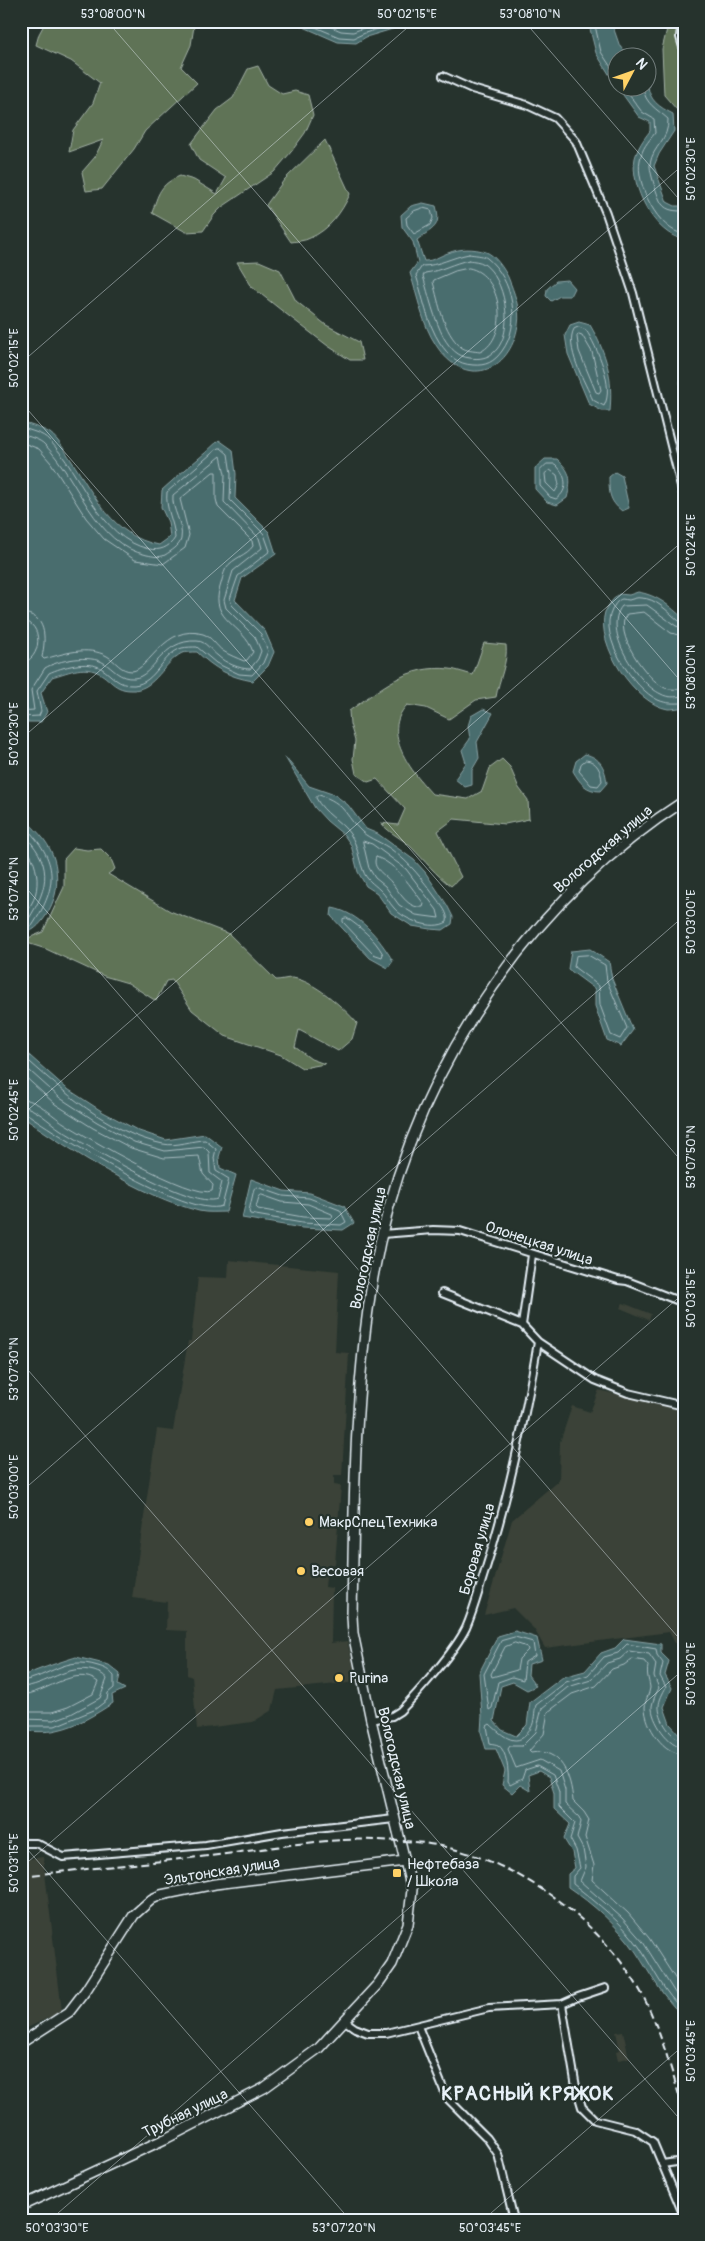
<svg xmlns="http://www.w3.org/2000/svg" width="705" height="2241" font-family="Pangolin,sans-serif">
  <rect width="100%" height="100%" fill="#26332d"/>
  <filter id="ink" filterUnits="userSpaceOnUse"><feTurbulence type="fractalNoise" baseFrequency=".02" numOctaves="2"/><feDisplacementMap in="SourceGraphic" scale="10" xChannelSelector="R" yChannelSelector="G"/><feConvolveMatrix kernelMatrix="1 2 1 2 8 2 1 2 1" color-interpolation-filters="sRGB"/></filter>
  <g filter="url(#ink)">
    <path fill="#3b4238" d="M229,1260l110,11 -4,81 14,1 -7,122h-8v10l7,1 -6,78 -8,2 -2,21 7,1 -1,55 16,-2 11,41 -81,8 -5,20 -19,12 -56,7 -5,-52 -5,-2v-44l-21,-1 1,-28 -35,-4 25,-169 16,2 15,-90h3l7,-64 30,1z
      M623,1303l28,11 -2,6 -29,-12z
      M599,1390l85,21v295l-1,-48 -14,-26 -124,16 -11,-19 -21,-21 -29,7 28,-95 47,-40 1,-38 12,-36 18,6z
      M43,1857l19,154 -41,20v-171z
      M623,2031l6,27 -11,2 -2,-9 4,-1 -4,-18z"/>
    <path fill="#5f7356" stroke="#a4b2a7" d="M46,21h142l6,5 -3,19 -10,22 16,16 -52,48 -11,18 -32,40 -16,2 -4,-19 13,-15 8,-17 -34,12 4,-22 20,-27 7,-20 -29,-22 -35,-16 3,-11z
      M669,21h15v97l-20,-23 -2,-46z
      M258,66l10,19 14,9 13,-3 13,4 5,20 -8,18 -14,19 -17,20 -52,35 -8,8 -11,16 -17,1 -34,-19c6,-19 8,-29 28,-37l14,4 23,14 9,-16 -27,-18 -8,-16 26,-34 16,-12 15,-29z
      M325,140l25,54c-8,18 -21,36 -40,44 -5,3 -13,3 -19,4l-25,-37 18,-25z
      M259,261l21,9 16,31 30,24 33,17 4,18h-13l-22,-14 -47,-36 -29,-23 -15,-25z
      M484,643l22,2c2,18 -7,34 -10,52l-20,3 -27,19 -23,-11 -19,-3c-27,28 5,67 25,89l36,5 14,-8 8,-23 12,-9 8,8 9,21 9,12 1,19 -24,5 -51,-5 -16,12 23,46 -10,9c-15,-11 -26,-25 -40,-39 -9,-9 -21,-13 -30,-24l17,2 7,-16 -28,-30 -9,3 -12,-8 -3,-15 2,-18 -5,-17 -1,-13c33,-23 58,-47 101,-42 7,1 15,4 23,6z
      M74,848l13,2 14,-1 10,10 4,10 -7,5 62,37 59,23 47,46c5,0 11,-2 16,-2 21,2 51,29 65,45l-5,16 -14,12 -39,-21 -4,17 16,12 14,5 -23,4 -21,-13 -56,-19 -33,-26 -20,-30 -6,1 -10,20 -28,-18 -24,-7 -58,-27 -25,-8 22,-9 21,-45v-28z"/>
    <path fill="#496d6e" stroke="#89a2a5" d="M290,21h129l-53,16 -10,6 -18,-1z
      M588,21h23l8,23 10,13 -11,1 -1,29 -21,-34z
      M648,85c1,15 11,22 25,29l1,17 -15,23 -5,12 13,36 8,4h9v33c-29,-3 -55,-54 -49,-81 3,-11 8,-18 15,-27v-9l-11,-5 -21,-29h30z
      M423,203l13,3c6,22 -4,22 -19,34l7,21c10,0 15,-5 24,-8 12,-5 26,-5 38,-1 9,3 18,17 22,25 6,15 13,32 10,48 -8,49 -54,64 -82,20 -14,-21 -18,-48 -26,-72l8,-11 -5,-20 -11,-15 -1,-12 10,-9z
      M567,280l7,8 -4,8h-10l-9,5 -5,-5 1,-7 9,-8z
      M579,322l11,3c17,29 23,53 20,86h-8l-13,-7 -21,-50 -3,-19 5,-10z
      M684,352v44l-4,-13z
      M21,422c9,3 21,6 29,11 8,6 16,19 21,27 24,36 41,76 88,85l11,-8 -2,-15 -7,-15 1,-17c19,-18 39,-32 57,-50l14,10 3,24 -1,24 34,34 7,22 -34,24 -7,22 30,31 9,21 -6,14 -15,15c-24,-4 -38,-12 -56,-29 -4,0 -11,0 -15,1 -19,10 -26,35 -48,37 -21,1 -23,-12 -37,-18 -14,-7 -31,1 -45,5l-11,16 6,19 -6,10h-20v-68l3,-4 3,-15 -6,-5z
      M545,459h12c14,13 15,20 10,39l-10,7 -10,-3 -12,-13v-21z
      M615,472l7,4 7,32 -7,3c-13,-10 -13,-19 -13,-34z
      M638,592c19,3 32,14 46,27v88c-5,1 -11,2 -16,2 -33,-5 -73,-65 -63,-97 3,-7 8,-13 14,-18l10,1z
      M483,709l10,4 -16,29 2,16 -7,12v15l-7,2 -10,-8 11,-16 -4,-13 8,-11 -2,-13 3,-10z
      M585,754c16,4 20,14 22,29l-7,8c-14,0 -20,-8 -27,-20l3,-10z
      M285,757l24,29 26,9 13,10 18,24 12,5 36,26 11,12 22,33 6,12 -1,7 -9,6 -13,-1 -18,-3 -21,-13 -14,-20 -11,-7 -8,-14 -7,-27 -7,-10 -17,-14 -12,-13z
      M21,816c13,12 26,23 32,40 4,10 5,28 2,39 -4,15 -17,39 -34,38z
      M332,908c28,5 47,30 61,53l-5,7 -18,-10 -39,-42z
      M590,949l19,13 3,17 21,51 -12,16 -14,-6 -12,-34v-17l-27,-20 3,-18z
      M21,1048l45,40 37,24 36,19 27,9 39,-6 17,13 -3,10 1,11 16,7 -10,37c-9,0 -19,1 -27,-1 -57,-14 -130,-62 -178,-95z
      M251,1179l33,12 26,2 34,13 10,17 -11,7 -41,-2 -60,-10z
      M515,1631l22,7 5,22 -13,4 -1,11 8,11 -9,4 -14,-8 -12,4 -7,35 8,9 14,6 11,-11 3,-23 33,-25 22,-6 16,-18 14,-5 9,-9 37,5v9l8,8 -4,14 7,13 -8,19 6,17 11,12 3,-1v282c-21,-19 -33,-42 -48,-65 -17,-25 -43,-48 -68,-65v-13l7,-6 -3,-16 -8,-13 6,-15 -16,-15v-16l-5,-16 -10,-6 -11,4 2,16 -10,-6 -8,8 -10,-8 3,-14 -9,-22h-10l-5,-17 1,-16 -3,-43 19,-37z
      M76,1657l33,8 11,9 -2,11 7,4 -13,6 1,8c-17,11 -36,23 -56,27 -11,3 -25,1 -36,1v-53c5,-5 45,-18 55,-21z"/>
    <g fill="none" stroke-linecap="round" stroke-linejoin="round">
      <path stroke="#a8bcc1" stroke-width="1" d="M301,21l38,16 15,1 11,-5 38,-12
        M317,21l24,10 12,1 29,-11
        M594,21l7,31 17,26
        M624,88l18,24 12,7 1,14c-7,9 -13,15 -15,27 -5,23 18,71 44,74
        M643,88c2,16 14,21 25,31 1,22 -15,26 -18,45 -1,6 8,35 12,40 5,7 14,7 22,7
        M423,208l8,2 2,8 -3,7 -16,9 -7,-9 -1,-7 8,-7z
        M469,254c5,1 14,1 18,4 26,21 35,66 15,93 -8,11 -16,15 -29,14 -16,-1 -24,-9 -33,-22 -13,-20 -17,-46 -24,-68l6,-9c16,0 30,-9 47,-12z
        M469,260c4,1 11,1 15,4 29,21 34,102 -14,94 -12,-1 -20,-10 -26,-20 -10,-19 -15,-42 -21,-62l2,-3c16,-2 28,-10 44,-13z
        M469,268c33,6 42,69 11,84 -6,-1 -14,-1 -19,-5 -18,-15 -22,-44 -28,-65l1,-2 21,-9z
        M579,327l7,3c11,17 29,57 18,76l-11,-6c-8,-17 -29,-54 -19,-71z
        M579,334l3,1 10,17 9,38 -2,3 -3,-1 -17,-41 -2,-14z
        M21,427c9,4 22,6 28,13 33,33 49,98 100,109 10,2 20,-1 26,-11 -1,-17 -10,-29 -8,-46l51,-44h3l7,6 3,20 -1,26 34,34 6,17 -32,25 -8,23 2,6 29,29 7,17 -5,12 -11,12 -13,-1 -23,-11 -19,-16c-4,0 -11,0 -15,1 -20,6 -26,35 -48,37 -16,1 -21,-9 -33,-17 -14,-8 -39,-1 -52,5l-12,18 4,20 -2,5 -18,1
        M21,434c8,3 19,5 24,11 34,34 49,99 102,110 6,1 12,3 18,0 6,-4 15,-9 16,-16 3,-16 -10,-29 -8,-44l48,-39 4,18 -1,28 35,36 3,10 -29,23 -9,29 2,8 29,29 6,14 -3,8 -8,10c-10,0 -25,-6 -32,-13 -7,-5 -12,-15 -21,-15 -36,-2 -43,36 -63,37 -15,1 -20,-9 -30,-15 -14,-9 -46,-3 -59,5l-14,22 3,20 -13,1
        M21,442l18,7 12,14 35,55 18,21 31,21 28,4 22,-16 4,-13 -9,-36 33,-27h3v27l2,8 34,34 1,5c-6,9 -20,12 -27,22 -3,6 -4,13 -6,19 -11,34 24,37 33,65l-6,8 -3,1c-7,-3 -15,-6 -21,-10 -7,-5 -11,-14 -20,-17 -38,-11 -54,36 -71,37 -12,0 -16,-10 -25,-15 -20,-11 -44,-2 -63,3l-2,-2c4,-19 5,-43 -21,-44
        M547,464h8c11,10 15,26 1,35l-6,-2 -10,-11v-15z
        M550,470l7,5 2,10 -4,7 -9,-9 -1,-9z
        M21,620c24,2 21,41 0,43
        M684,622l-5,-1c-11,-9 -23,-23 -38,-23 -4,-1 -8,1 -12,2 -2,0 -5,-1 -7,-1 -5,1 -8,7 -10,11 -14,26 22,79 46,90 9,4 16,3 26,3
        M684,628l-8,-2 -29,-21 -25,1c-20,24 15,77 39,88 7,4 14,3 23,2
        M684,636l-13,-3 -27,-21 -17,2c-15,18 20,66 38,74 6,2 12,1 19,1
        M586,760c11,1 15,11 16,21l-4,5 -7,-1 -12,-14 2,-7z
        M319,795c27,8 25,20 43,37 8,7 21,11 30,18 19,14 30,29 44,48 5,7 13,15 11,24 -14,9 -43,-2 -53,-14 -5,-5 -8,-13 -14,-18 -7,-7 -14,-10 -17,-20 -5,-13 -5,-24 -13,-36 -10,-14 -26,-20 -34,-36z
        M21,823c37,35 39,61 11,103l-11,2
        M21,832c32,30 29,54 7,88l-7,2
        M363,841l9,3 34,25 31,41 2,8 -23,-3 -17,-10 -14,-19 -10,-8 -6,-10z
        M21,842c19,18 24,57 0,73
        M376,857c21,7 35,30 48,47l-1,3c-16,2 -23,-15 -32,-25 -6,-8 -20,-13 -15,-25z
        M347,918c14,10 27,20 36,36l-1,3 -9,-3 -30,-32v-3z
        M588,955l17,10 2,16 20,47 -7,11 -9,-4 -11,-30 -1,-19 -25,-19 2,-11z
        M21,1054c40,36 88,79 142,90 14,3 29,-4 42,-4l11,9 -2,9 2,13 13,8 -7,27c-34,13 -164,-71 -196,-93h-5
        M21,1063l39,35 37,24 37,20 31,9 39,-4 5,5 1,21 12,9 -4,17c-26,10 -132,-54 -157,-69 -12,-8 -26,-23 -40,-24
        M21,1073l34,31 38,24 38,20 33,10 35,-2 4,18 10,11 -1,6c-20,8 -126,-54 -148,-68 -13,-8 -27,-24 -43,-24
        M257,1187l26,9 26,2 31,12 6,12 -5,3 -39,-2 -52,-9 -1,-3 5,-22z
        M262,1195l20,7 26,2 24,10 1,3 -2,1 -28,-1 -45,-8 -2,-2 3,-10z
        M515,1637l18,5 2,14 -10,6 -2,18 -11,-3 -14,5 -6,26 -3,2 -5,-36 17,-33z
        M515,1643l12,4 1,3 -9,9 -2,11 -25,7 -1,-3 14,-27z
        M21,1681c30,-4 43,-26 77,-15 7,2 11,4 16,10v12l-6,5 -1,7 -13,10 -39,16h-34
        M21,1687c26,-1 45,-24 73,-16 5,2 10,3 13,8l-7,19 -29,16 -17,6 -33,-1
        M21,1695c25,-1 54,-31 77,-13l-5,12 -25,13 -16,5h-31
        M684,1740c-12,1 -26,-22 -25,-34 0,-6 4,-13 7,-19l-6,-11 3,-13 -6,-8 -1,-6 -29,-5 -9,9 -14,4 -16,18 -22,7 -30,23c-2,6 -1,17 -5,23 -13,23 -28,8 -41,-4l-3,2 3,17c3,1 6,1 8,2 9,5 11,28 10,37l2,3 12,-6 3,-9 12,-4 16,9 6,17v15l16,16 -5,16 6,11 4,18 -7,8v8c24,19 50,39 67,64 14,22 24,45 44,63
        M684,1747c-15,0 -33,-27 -32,-41 1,-6 4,-13 7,-18l-5,-12 2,-12 -7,-10 -20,-3 -9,8 -13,4 -16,17 -23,7 -26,21 -6,24 -14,14h-12l-2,3 8,19 24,-8 19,11 6,19v14l14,13 2,5 -4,16 6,11 3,18 -6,14 42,37 21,24 34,54 7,6
        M684,1754c-20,1 -39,-28 -39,-47 0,-7 4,-12 5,-19 0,-5 -4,-12 -2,-22l-4,-5 -12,-2 -8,6 -12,4 -16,17 -24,8 -24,18 -4,22 -15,17 2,2c30,-6 40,23 42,48l11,11 5,8 -4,17 9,28 -2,15 36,33 21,25 35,54"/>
      <g stroke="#e8f1f8" stroke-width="10">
        <path id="street" d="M682,21l-2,16 4,14
          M443,76l29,13 55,16 28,13 21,23 30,72 27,80 51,205
          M382,1234l51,-4 27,1 158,49 9,1 57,22
          M442,1293l80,32 16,17 57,38 33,13 56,13
          M522,1325l10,-70
          M371,1720l21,-4 8,-5c19,-19 54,-59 66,-83 8,-18 13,-39 19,-57 24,-75 40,-152 53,-229
          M21,1843h15l27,14 143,-12 76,-13 112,-13
          M562,2004l14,83 6,20 13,13 40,10 18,12 31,74
          M345,2021l10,7 13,5h18l103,-25 73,-4 16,-7 27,-9
          M418,2026l29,72 40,40 11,16 16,66
          M662,2164l22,-3"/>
      </g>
      <g stroke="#e8f1f8" stroke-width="12">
        <path id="secondary" d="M21,2043l48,-31 17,-22 48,-75 18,-16 9,-4 54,-11 190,-23
          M21,2206l146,-68 97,-50 55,-40 59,-64 14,-20 16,-40 4,-34 -41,-170 -18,-87 -1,-17c2,-107 2,-214 18,-320 29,-198 144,-386 314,-495"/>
      </g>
      <use href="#street" stroke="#26332d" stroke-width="6"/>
      <use href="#secondary" stroke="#26332d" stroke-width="9"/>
      <path stroke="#e8f1f8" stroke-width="2" stroke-dasharray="8 4" stroke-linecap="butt" d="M21,1876c66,-7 131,-14 197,-21 41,-5 83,-13 124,-15 19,-1 38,0 57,1 95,2 198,71 243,153 19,37 30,78 42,118"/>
    </g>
  </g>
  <path fill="none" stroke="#e8f1f8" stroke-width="1" stroke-opacity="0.45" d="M107,21l577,664M524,21l160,184M21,363l394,-342M21,402l663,762M21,739l663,-575M21,882l663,762M21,1116l663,-576M21,1362l663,762M21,1492l663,-576M21,1842l329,378M21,1868l663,-575M50,2220l634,-551M483,2220l201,-175"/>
  <g fill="#ffd166" stroke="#26332d" stroke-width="2">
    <circle cx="309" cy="1522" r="5"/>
    <circle cx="301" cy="1571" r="5"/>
    <circle cx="339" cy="1678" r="5"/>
    <rect x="392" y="1868" width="10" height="10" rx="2.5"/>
  </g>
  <g text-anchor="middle" stroke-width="4.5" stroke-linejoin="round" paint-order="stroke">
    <g font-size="15" fill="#e8f1f8" stroke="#26332d">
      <text transform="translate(603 849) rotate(-41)" y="5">Вологодская улица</text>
      <text transform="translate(539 1243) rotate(18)" y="5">Олонецкая улица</text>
      <text transform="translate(368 1248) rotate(-78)" y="5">Вологодская улица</text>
      <text transform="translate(477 1549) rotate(-74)" y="5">Боровая улица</text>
      <text transform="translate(397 1768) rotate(77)" y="5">Вологодская улица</text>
      <text transform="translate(222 1871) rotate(-9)" y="5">Эльтонская улица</text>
      <text transform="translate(185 2113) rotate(-26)" y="5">Трубная улица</text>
    </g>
    <g font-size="15" fill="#e8f1f8" stroke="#26332d" text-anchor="start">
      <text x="319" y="1527">МакрСпецТехника</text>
      <text x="311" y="1576">Весовая</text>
      <text x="349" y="1683">Purina</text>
      <text x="407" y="1869">Нефтебаза<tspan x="407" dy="17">/ Школа</tspan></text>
    </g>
    <g font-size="20" font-weight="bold" letter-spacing="1" fill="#e8f1f8" stroke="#26332d">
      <text x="528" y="2100">КРАСНЫЙ КРЯЖОК</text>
    </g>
  </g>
  <rect width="705" height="2241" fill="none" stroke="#26332d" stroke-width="55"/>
  <g transform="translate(632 72) rotate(49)"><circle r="24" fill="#26332d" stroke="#747f7e"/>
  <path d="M0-4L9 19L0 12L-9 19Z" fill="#ffd166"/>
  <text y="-8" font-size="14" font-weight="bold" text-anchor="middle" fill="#e8f1f8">N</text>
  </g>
  <rect x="28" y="28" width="650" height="2186" fill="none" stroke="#e8f1f8" stroke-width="2"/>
  <g font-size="12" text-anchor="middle" fill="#e8f1f8">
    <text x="113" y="18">53°08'00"N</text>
    <text x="407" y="18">50°02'15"E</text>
    <text x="530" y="18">53°08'10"N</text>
    <text transform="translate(691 169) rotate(-90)" y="4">50°02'30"E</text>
    <text transform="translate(14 358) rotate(-90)" y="4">50°02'15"E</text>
    <text transform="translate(691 545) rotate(-90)" y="4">50°02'45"E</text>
    <text transform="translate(691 677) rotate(-90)" y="4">53°08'00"N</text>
    <text transform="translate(14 734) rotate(-90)" y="4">50°02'30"E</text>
    <text transform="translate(14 889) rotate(-90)" y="4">53°07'40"N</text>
    <text transform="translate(691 922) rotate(-90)" y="4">50°03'00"E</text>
    <text transform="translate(14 1110) rotate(-90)" y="4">50°02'45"E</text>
    <text transform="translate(691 1157) rotate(-90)" y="4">53°07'50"N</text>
    <text transform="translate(691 1298) rotate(-90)" y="4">50°03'15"E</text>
    <text transform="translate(14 1369) rotate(-90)" y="4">53°07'30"N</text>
    <text transform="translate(14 1487) rotate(-90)" y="4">50°03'00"E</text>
    <text transform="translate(691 1674) rotate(-90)" y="4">50°03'30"E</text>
    <text transform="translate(14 1863) rotate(-90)" y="4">50°03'15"E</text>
    <text transform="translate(691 2051) rotate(-90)" y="4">50°03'45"E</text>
    <text x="57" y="2232">50°03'30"E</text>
    <text x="344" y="2232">53°07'20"N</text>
    <text x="490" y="2232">50°03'45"E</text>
  </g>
</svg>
